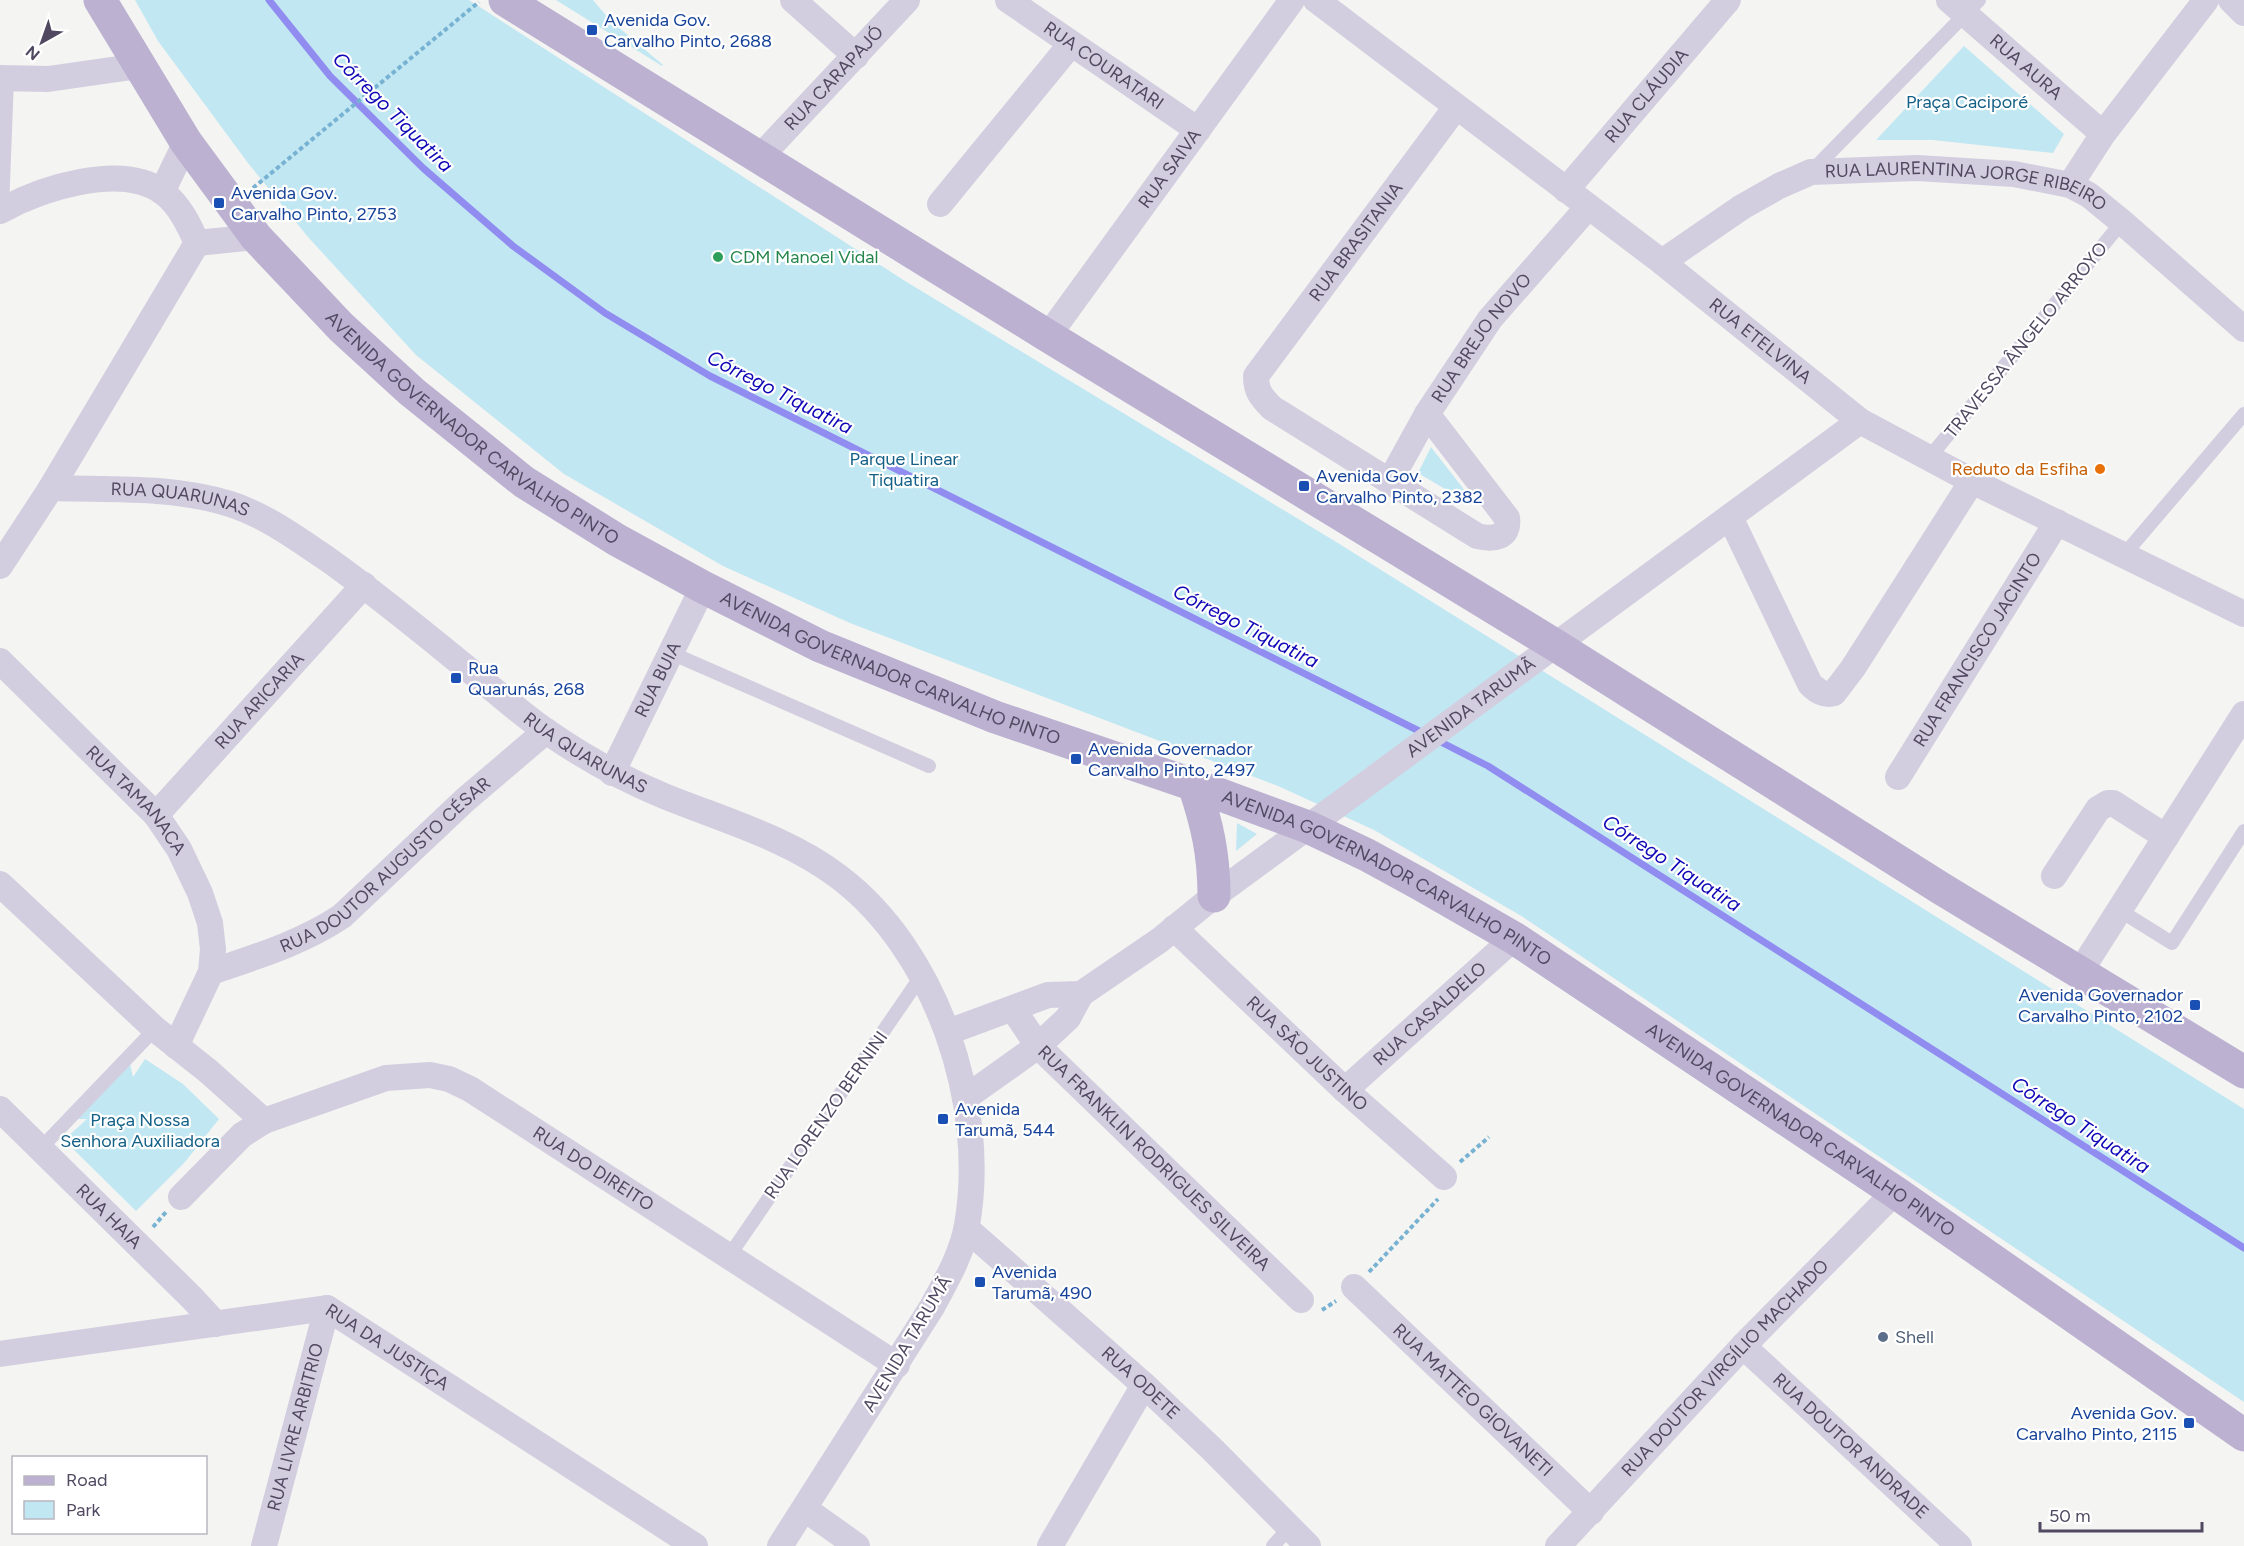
<svg xmlns="http://www.w3.org/2000/svg" width="2244" height="1546" font-family="Figtree,sans-serif">
  <rect width="100%" height="100%" fill="#f4f4f2"/>
  <path fill="#c1e7f2" d="M135,0h334l436,281 428,259 911,569v293l-721,-485 -149,-87 -96,-44 -428,-163 -127,-57 -159,-92 -148,-119 -108,-118 -60,-74 -90,-122z
    M556,0h37l17,20 53,45 -1,1z
    M1964,46l100,88 -11,19 -120,-13h-57z
    M1431,447l38,49 -1,3h-6l-44,-26z
    M1237,823l20,11 -21,17z
    M145,1059l38,25 36,35 -34,43 -49,49 -72,-71 23,-21h-12l55,-55 3,13z"/>
  <g fill="none" stroke-linecap="round" stroke-linejoin="round">
    <path stroke="#918cf0" stroke-width="7" d="M269,0l61,76 93,92 90,78 92,67 105,63 715,358
      M1435,739l53,27 756,482"/>
    <path stroke="#77b2d2" stroke-width="4" stroke-dasharray="4.5 3" stroke-linecap="butt" d="M253,188l226,-186
      M1460,1162l29,-25
      M153,1227l13,-15
      M1369,1272l69,-73
      M1322,1310l14,-9"/>
    <path stroke="#d3cedf" stroke-width="14" d="M1813,170l166,-170
      M2,210l5,-132
      M1929,458l193,-236
      M2123,556l121,-142
      M671,653l258,113
      M2119,910l53,33 72,-112
      M40,1149l115,-120
      M729,1256l193,-281
      M1273,1546l16,-18"/>
    <g stroke="#d3cedf" stroke-width="26">
      <path d="M793,0l63,56"/>
      <path id="s1" d="M1008,0l190,130"/>
      <path id="s2" d="M1316,0l346,262 198,159 112,60 272,133"/>
      <path id="s3" d="M1949,0l154,134"/>
      <path d="M2231,0l13,13"/>
      <path d="M0,78l48,1 91,-13"/>
      <path id="s4" d="M760,157l147,-157"/>
      <path d="M2070,185l33,-51 103,-134"/>
      <path id="s5" d="M1566,190l162,-190"/>
      <path d="M162,192l24,-50"/>
      <path d="M940,204l131,-160"/>
      <path d="M0,211c40,-22 122,-50 164,-18 16,13 25,32 33,50"/>
      <path d="M197,243l59,-6"/>
      <path id="s6" d="M1662,262l80,-55 37,-21 32,-14 106,-4 97,6 56,11 19,10 33,27 122,107"/>
      <path id="s7" d="M1048,336l244,-336"/>
      <path id="s8" d="M1427,414l80,104c3,20 -14,22 -30,18l-205,-128c-11,-11 -16,-17 -16,-32l200,-269"/>
      <path id="s9" d="M1390,481l37,-67 63,-95 98,-112"/>
      <path id="s10" d="M51,488c60,2 122,-2 179,16 35,11 66,34 96,54 55,39 106,82 158,124 21,17 42,36 65,51 36,25 74,46 115,63 59,24 124,42 175,81 98,74 149,228 128,348 -5,29 -21,56 -35,82l-152,239"/>
      <path d="M1730,517l80,167c7,7 14,12 24,9l19,-25 119,-187"/>
      <path d="M0,566l51,-78 146,-245"/>
      <path id="s11" d="M0,661l156,154 23,34 21,44 10,30 3,26 -2,23 -35,74"/>
      <path id="s12" d="M612,773l91,-186"/>
      <path id="s13" d="M1898,777l159,-255"/>
      <path id="s14" d="M156,815l208,-230"/>
      <path d="M2054,876l44,-67 10,-6h5l53,34"/>
      <path d="M0,884l155,145 53,42 56,50"/>
      <path id="s15" d="M1174,928l171,162 99,87"/>
      <path id="s16" d="M211,972c44,-15 91,-29 131,-56l123,-116 81,-69"/>
      <path d="M2080,972l164,-258"/>
      <path id="s17" d="M1013,1009l25,37 263,254"/>
      <path d="M948,1032l100,-37 33,-1"/>
      <path id="s18" d="M1345,1090l169,-152"/>
      <path id="s19" d="M965,1098l73,-52 30,-28 13,-24 79,-54 54,-44 646,-475"/>
      <path id="s20" d="M0,1109l192,189 24,26"/>
      <path id="s21" d="M181,1197l61,-62 22,-14 122,-43 44,-3 19,4 21,10 427,276"/>
      <path id="s22" d="M967,1229l177,156 69,65 95,96"/>
      <path id="s23" d="M1354,1287l237,225"/>
      <path id="s24" d="M1743,1346l216,200"/>
      <path id="s25" d="M0,1354l327,-46 368,238"/>
      <path d="M805,1509l52,37"/>
      <path id="s26" d="M264,1546l63,-238"/>
      <path d="M1050,1546l94,-161"/>
      <path id="s27" d="M1558,1546l185,-200 152,-154"/>
    </g>
    <g stroke="#bcb1d1" stroke-width="33">
      <path id="s28" d="M100,0l86,142 70,95 85,90 71,65 112,90 93,58 86,47 117,59 175,71 199,68 114,42 59,28 53,29 94,54 381,254 349,243"/>
      <path d="M505,0l543,336 507,309 387,244 302,183"/>
      <path d="M1194,785c13,39 20,69 20,111"/>
    </g>
  </g>
  <g fill="#1a4fb4" stroke="#fff" stroke-width="2">
    <rect x="586" y="24" width="12" height="12" rx="3"/>
    <rect x="213" y="197" width="12" height="12" rx="3"/>
    <rect x="1298" y="480" width="12" height="12" rx="3"/>
    <rect x="450" y="672" width="12" height="12" rx="3"/>
    <rect x="1070" y="753" width="12" height="12" rx="3"/>
    <rect x="2189" y="999" width="12" height="12" rx="3"/>
    <rect x="937" y="1113" width="12" height="12" rx="3"/>
    <rect x="974" y="1276" width="12" height="12" rx="3"/>
    <rect x="2183" y="1417" width="12" height="12" rx="3"/>
  </g>
  <circle fill="#2e9e5b" stroke="#fff" stroke-width="2" cx="718" cy="257" r="6"/>
  <circle fill="#e8710a" stroke="#fff" stroke-width="2" cx="2100" cy="469" r="6"/>
  <circle fill="#5c6f8a" stroke="#fff" stroke-width="2" cx="1883" cy="1337" r="6"/>
  <g text-anchor="middle" stroke-width="4.5" stroke-linejoin="round" paint-order="stroke">
    <g font-size="18" fill="#164399" stroke="#fff" text-anchor="start">
      <text x="604" y="26">Avenida Gov.<tspan x="604" dy="21">Carvalho Pinto, 2688</tspan></text>
      <text x="231" y="199">Avenida Gov.<tspan x="231" dy="21">Carvalho Pinto, 2753</tspan></text>
      <text x="1316" y="482">Avenida Gov.<tspan x="1316" dy="21">Carvalho Pinto, 2382</tspan></text>
      <text x="468" y="674">Rua<tspan x="468" dy="21">Quarunás, 268</tspan></text>
      <text x="1088" y="755">Avenida Governador<tspan x="1088" dy="21">Carvalho Pinto, 2497</tspan></text>
      <text x="2183" y="1001" text-anchor="end">Avenida Governador<tspan x="2183" dy="21">Carvalho Pinto, 2102</tspan></text>
      <text x="955" y="1115">Avenida<tspan x="955" dy="21">Tarumã, 544</tspan></text>
      <text x="992" y="1278">Avenida<tspan x="992" dy="21">Tarumã, 490</tspan></text>
      <text x="2177" y="1419" text-anchor="end">Avenida Gov.<tspan x="2177" dy="21">Carvalho Pinto, 2115</tspan></text>
    </g>
    <g font-size="18" fill="#504961" stroke="#fff">
      <text dy="6" stroke="none"><textPath href="#s1" startOffset="116">RUA COURATARI</textPath></text>
      <text dy="6" stroke="none"><textPath href="#s3" startOffset="102">RUA AURA</textPath></text>
      <text dy="6" stroke="none"><textPath href="#s4" startOffset="108">RUA CARAPAJÓ</textPath></text>
      <text dy="6" stroke="none"><textPath href="#s5" startOffset="124">RUA CLÁUDIA</textPath></text>
      <text dy="6" stroke="none"><textPath href="#s7" startOffset="207">RUA SAIVA</textPath></text>
      <text dy="6" stroke="none"><textPath href="#s6" startOffset="332">RUA LAURENTINA JORGE RIBEIRO</textPath></text>
      <text dy="6" stroke="none"><textPath href="#s8" startOffset="621">RUA BRASITANIA</textPath></text>
      <text dy="6" stroke="none"><textPath href="#s9" startOffset="170">RUA BREJO NOVO</textPath></text>
      <text dy="6" stroke="none"><textPath href="#s2" startOffset="560">RUA ETELVINA</textPath></text>
      <text transform="translate(2026 340) rotate(-51)" y="6">TRAVESSA ÂNGELO ARROYO</text>
      <text dy="6" stroke="none"><textPath href="#s28" startOffset="574">AVENIDA GOVERNADOR CARVALHO PINTO</textPath></text>
      <text dy="6" stroke="none"><textPath href="#s10" startOffset="130">RUA QUARUNAS</textPath></text>
      <text dy="6" stroke="none"><textPath href="#s13" startOffset="150">RUA FRANCISCO JACINTO</textPath></text>
      <text dy="6" stroke="none"><textPath href="#s28" startOffset="1060">AVENIDA GOVERNADOR CARVALHO PINTO</textPath></text>
      <text dy="6" stroke="none"><textPath href="#s12" startOffset="104">RUA BUIA</textPath></text>
      <text dy="6" stroke="none"><textPath href="#s14" startOffset="154">RUA ARICARIA</textPath></text>
      <text dy="6" stroke="none"><textPath href="#s19" startOffset="642">AVENIDA TARUMÃ</textPath></text>
      <text dy="6" stroke="none"><textPath href="#s10" startOffset="616">RUA QUARUNAS</textPath></text>
      <text dy="6" stroke="none"><textPath href="#s11" startOffset="195">RUA TAMANACA</textPath></text>
      <text dy="6" stroke="none"><textPath href="#s16" startOffset="208">RUA DOUTOR AUGUSTO CÉSAR</textPath></text>
      <text dy="6" stroke="none"><textPath href="#s28" startOffset="1600">AVENIDA GOVERNADOR CARVALHO PINTO</textPath></text>
      <text dy="6" stroke="none"><textPath href="#s18" startOffset="114">RUA CASALDELO</textPath></text>
      <text dy="6" stroke="none"><textPath href="#s15" startOffset="183">RUA SÃO JUSTINO</textPath></text>
      <text transform="translate(826 1115) rotate(-55)" y="6">RUA LORENZO BERNINI</text>
      <text dy="6" stroke="none"><textPath href="#s28" startOffset="2086">AVENIDA GOVERNADOR CARVALHO PINTO</textPath></text>
      <text dy="6" stroke="none"><textPath href="#s17" startOffset="206">RUA FRANKLIN RODRIGUES SILVEIRA</textPath></text>
      <text dy="6" stroke="none"><textPath href="#s21" startOffset="476">RUA DO DIREITO</textPath></text>
      <text dy="6" stroke="none"><textPath href="#s20" startOffset="153">RUA HAIA</textPath></text>
      <text transform="translate(907 1344) rotate(-59)" y="6">AVENIDA TARUMÃ</text>
      <text dy="6" stroke="none"><textPath href="#s25" startOffset="402">RUA DA JUSTIÇA</textPath></text>
      <text dy="6" stroke="none"><textPath href="#s27" startOffset="244">RUA DOUTOR VIRGÍLIO MACHADO</textPath></text>
      <text dy="6" stroke="none"><textPath href="#s22" startOffset="232">RUA ODETE</textPath></text>
      <text dy="6" stroke="none"><textPath href="#s23" startOffset="164">RUA MATTEO GIOVANETI</textPath></text>
      <text dy="6" stroke="none"><textPath href="#s26" startOffset="123">RUA LIVRE ARBITRIO</textPath></text>
      <text dy="6" stroke="none"><textPath href="#s24" startOffset="147">RUA DOUTOR ANDRADE</textPath></text>
    </g>
    <g font-size="18" fill="#146087" stroke="#fff">
      <text x="1967" y="108">Praça Caciporé</text>
      <text x="904" y="465">Parque Linear<tspan x="904" dy="21">Tiquatira</tspan></text>
      <text x="140" y="1126">Praça Nossa<tspan x="140" dy="21">Senhora Auxiliadora</tspan></text>
    </g>
    <g font-size="18" fill="#27864d" stroke="#fff" text-anchor="start">
      <text x="730" y="263">CDM Manoel Vidal</text>
    </g>
    <g font-size="18" fill="#c56008" stroke="#fff" text-anchor="end">
      <text x="2088" y="475">Reduto da Esfiha</text>
    </g>
    <g font-size="18" fill="#4e5e75" stroke="#fff" text-anchor="start">
      <text x="1895" y="1343">Shell</text>
    </g>
    <g font-size="20" font-style="italic" fill="#0f07b6" stroke="#fff">
      <text transform="translate(393 112) rotate(45)" y="7">Córrego Tiquatira</text>
      <text transform="translate(780 392) rotate(27)" y="7">Córrego Tiquatira</text>
      <text transform="translate(1246 626) rotate(27)" y="7">Córrego Tiquatira</text>
      <text transform="translate(1672 863) rotate(33)" y="7">Córrego Tiquatira</text>
      <text transform="translate(2081 1125) rotate(33)" y="7">Córrego Tiquatira</text>
    </g>
  </g>
  <rect x="12" y="1456" width="195" height="78" fill="#ffffff" stroke="#b9b6c0" stroke-width="1.5"/>
  <rect x="24" y="1476" width="30" height="9" fill="#bcb1d1" stroke="#b9b6c0" stroke-width="1.5"/>
  <text x="66" y="1486" font-size="18" fill="#504961">Road</text>
  <rect x="24" y="1501" width="30" height="18" fill="#c1e7f2" stroke="#b9b6c0" stroke-width="1.5"/>
  <text x="66" y="1516" font-size="18" fill="#504961">Park</text>
  <g transform="translate(42 42) rotate(220)" stroke="#ffffff" stroke-width="4.5" paint-order="stroke">
  <path d="M0-4.5L10 22L0 15L-10 22Z" fill="#504961"/>
  <text y="-9" font-size="16" font-weight="bold" text-anchor="middle" fill="#504961">N</text>
  </g>
  <path d="M2040 1522v9h162v-9" fill="none" stroke="#504961" stroke-width="3"/>
  <text x="2049" y="1522" font-size="18" fill="#504961" stroke="#ffffff" stroke-width="4.5" paint-order="stroke">50 m</text>
</svg>
